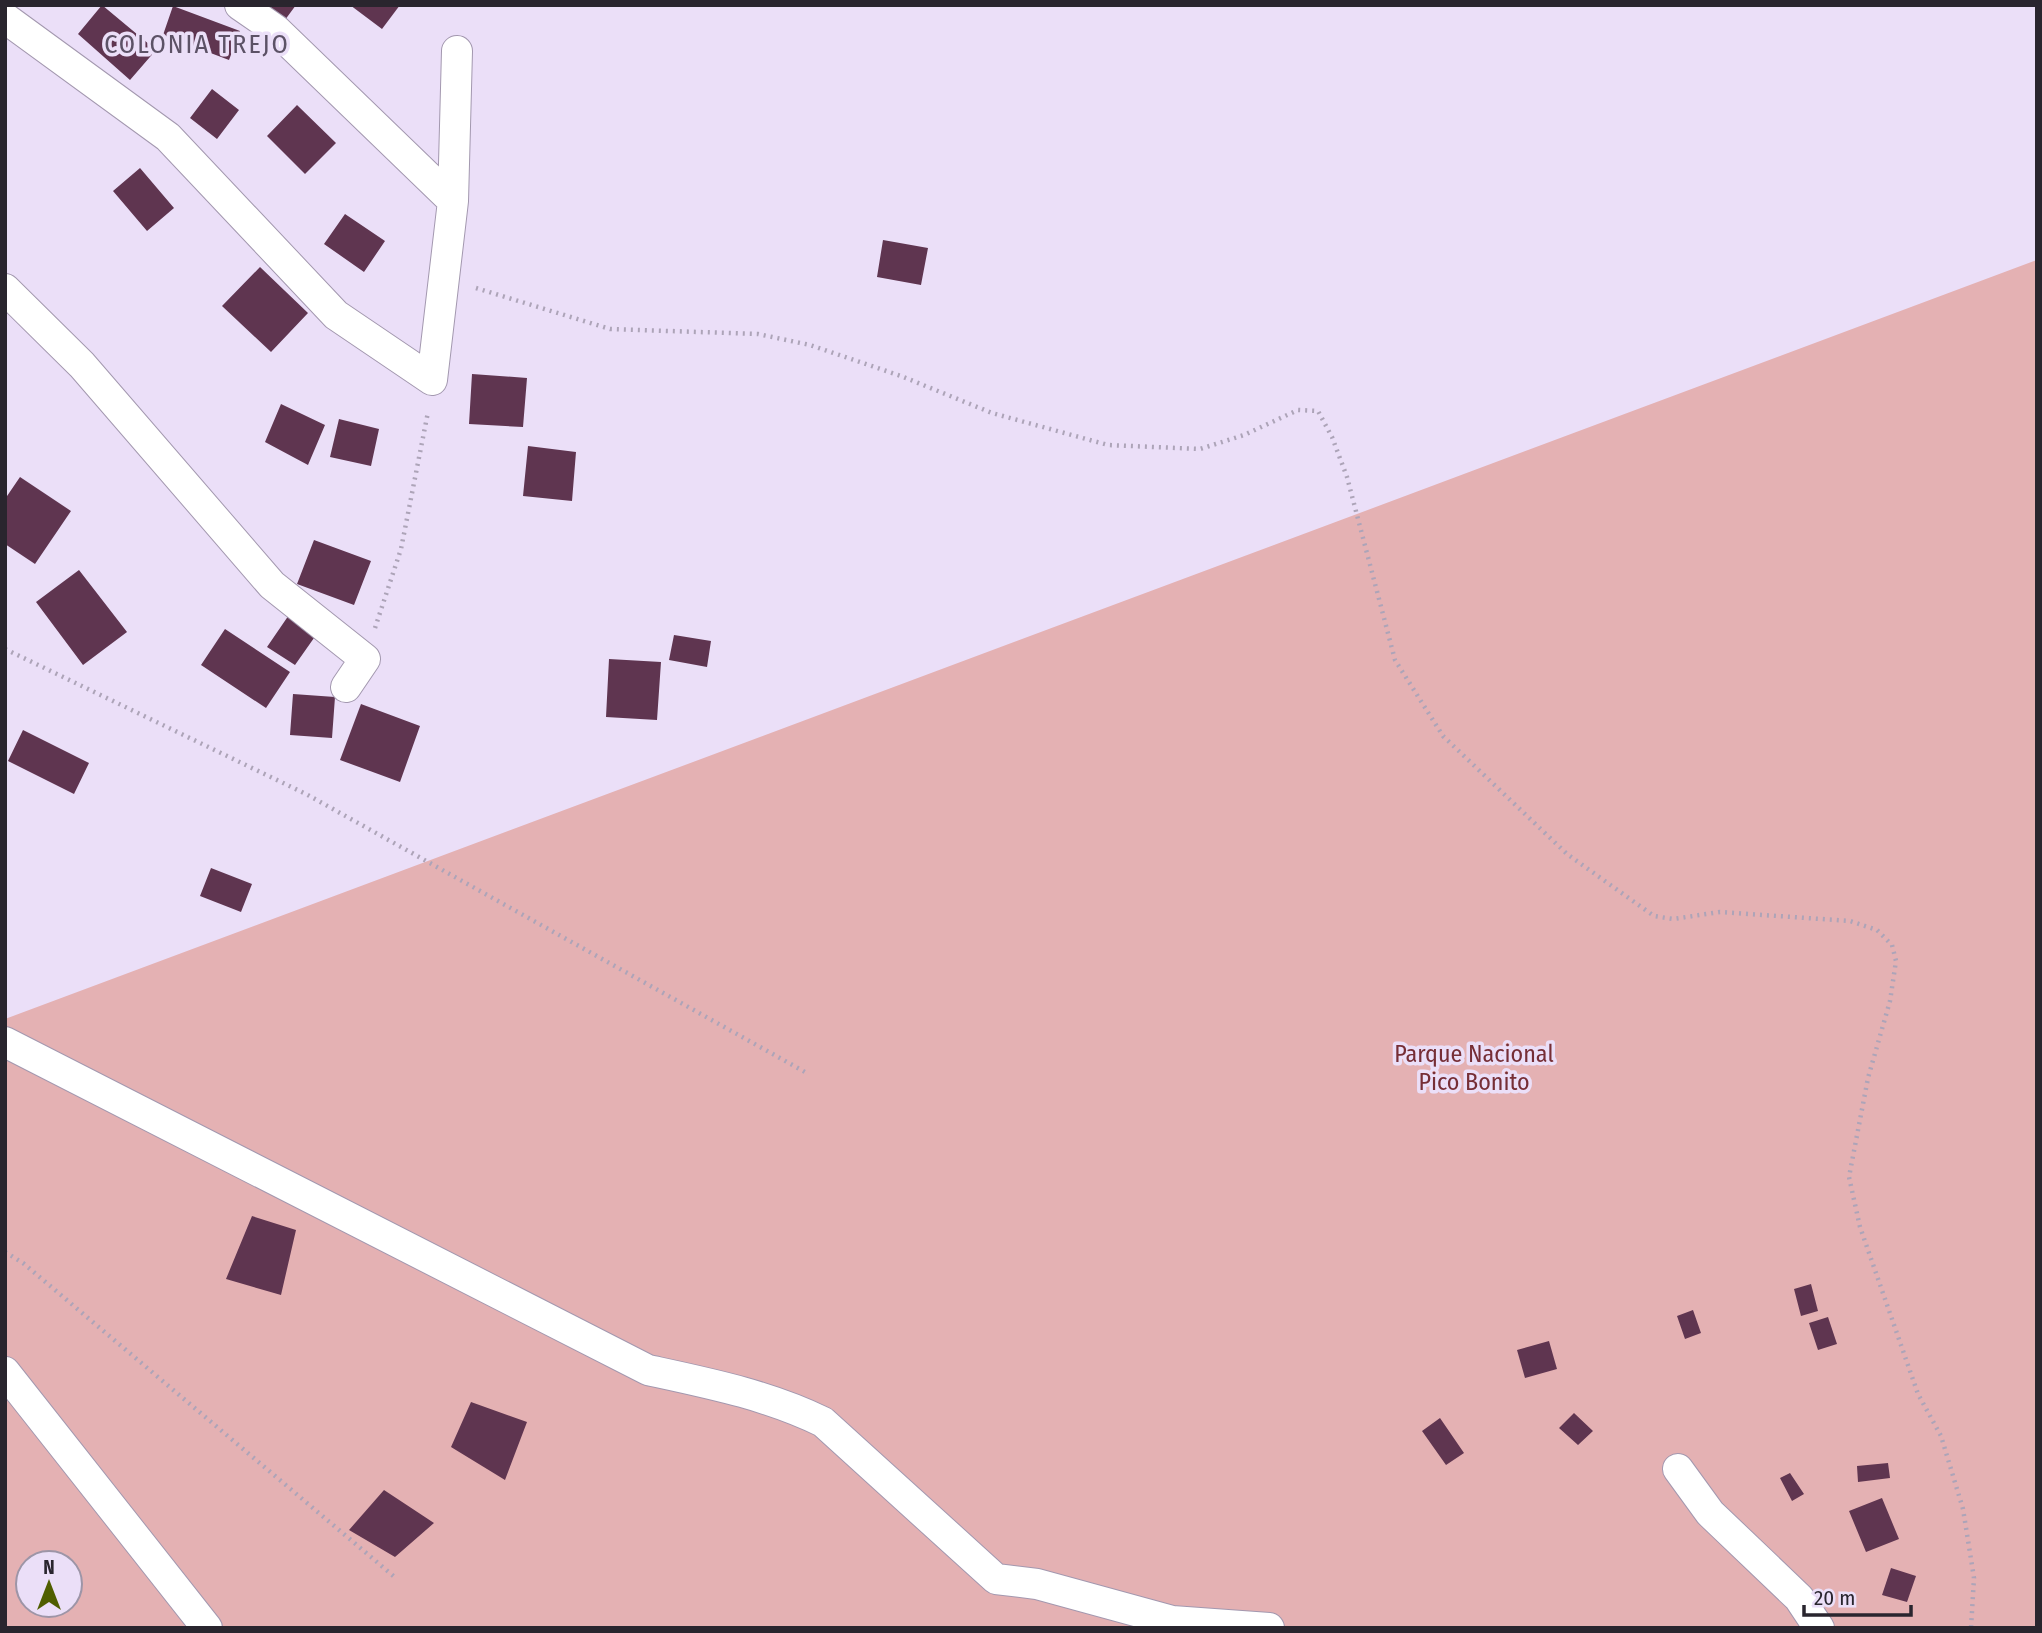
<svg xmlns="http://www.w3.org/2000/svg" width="2042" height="1633" font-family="'Fira Sans Condensed',sans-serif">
  <rect width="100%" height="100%" fill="#ebdff8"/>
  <path fill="#e4b1b3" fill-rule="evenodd" d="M2037,260v1368h-2032v-609zM28,1563h42v42h-42z"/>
  <path fill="#5f3550" d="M102,5l54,45 -26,30 -52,-46z
    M258,5h38l-14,19z
    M350,5h50l-18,24z
    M173,6l67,25 -11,29 -66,-25z
    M212,89l27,21 -22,29 -27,-21z
    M297,105l39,38 -31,31 -38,-38z
    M140,168l34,40 -27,23 -34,-40z
    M345,214l40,27 -21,31 -40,-28z
    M883,240l45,8 -7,37 -44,-8z
    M260,267l48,46 -37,39 -49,-46z
    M472,374l55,4 -4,49 -54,-3z
    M281,404l44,21 -17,40 -43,-23z
    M339,419l40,10 -8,37 -41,-9z
    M528,446l48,6 -4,49 -49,-5z
    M20,477l51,34 -36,53 -30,-20v-45z
    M314,540l57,21 -17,44 -57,-21z
    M79,570l48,62 -44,33 -47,-63z
    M293,609l28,19 -26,37 -28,-18z
    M225,629l65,43 -24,36 -65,-43z
    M674,635l37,6 -4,26 -38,-7z
    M609,659l52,3 -4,58 -51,-3z
    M293,694l42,3 -3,41 -42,-3z
    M361,704l59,22 -20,56 -60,-22z
    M23,730l66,33 -15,31 -66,-33z
    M211,868l41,16 -11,28 -41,-16z
    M252,1216l44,14 -15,65 -55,-16z
    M1811,1284l7,27 -17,5 -7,-27z
    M1693,1310l8,23 -16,6 -8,-23z
    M1828,1317l9,27 -19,6 -9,-27z
    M1549,1341l8,28 -32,9 -8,-28z
    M471,1402l56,20 -22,58 -54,-33z
    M1574,1413l19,18 -15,14 -19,-17z
    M1440,1418l24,35 -18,12 -24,-34z
    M1888,1463l2,15 -32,4 -1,-16z
    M1790,1473l14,21 -12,7 -12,-23z
    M384,1490l50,33 -39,34 -46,-27z
    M1882,1498l17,41 -33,13 -17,-41z
    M1891,1568l25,8 -9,26 -25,-7z"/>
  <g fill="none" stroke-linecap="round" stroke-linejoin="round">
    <g stroke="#a398af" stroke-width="32">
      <path id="street" d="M240,5l36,25 177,171
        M5,18l163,119 168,178 96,65 21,-179 4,-150
        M5,289l77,76 190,220 93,74 -19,28
        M5,1042l643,328c60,13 120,25 175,52l173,157 41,5 135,37 97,7
        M5,1372l202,256
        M1678,1469l32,44 89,85 20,30"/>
    </g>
    <path stroke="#ada4b8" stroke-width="4.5" stroke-dasharray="2 5" stroke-linecap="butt" d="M476,288l134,41 148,5 52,11 91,31 91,37 116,32 92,4 44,-14 54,-25 20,1 14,26 15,40 48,183 48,76 124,118 87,62 19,3 47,-7 130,9 27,9 15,15 4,16 -6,40 -22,77 -19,99 11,50 58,167 23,42 22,73 11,69 -3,50
      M375,628l26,-79 27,-137
      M5,649l301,145 499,278
      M5,1252l18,11 374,316"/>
    <use href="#street" stroke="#fff" stroke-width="30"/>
  </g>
  <g text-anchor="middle" stroke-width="7" stroke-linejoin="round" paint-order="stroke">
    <g font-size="24" fill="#762e36" stroke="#ebdff8">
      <text x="1474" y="1062">Parque Nacional<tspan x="1474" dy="28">Pico Bonito</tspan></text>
    </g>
    <g font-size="26" letter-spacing="2" fill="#5c5266" stroke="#ebdff8">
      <text x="197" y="53">COLONIA TREJO</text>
    </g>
  </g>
  <rect width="2042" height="1633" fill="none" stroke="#29252e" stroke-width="14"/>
  <g transform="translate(49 1584)"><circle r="33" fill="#ebdff8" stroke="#9d95a7" stroke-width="2"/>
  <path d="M0-5L12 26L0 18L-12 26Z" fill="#505e00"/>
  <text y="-10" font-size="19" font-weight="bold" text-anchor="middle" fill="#29252e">N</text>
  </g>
  <path d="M1804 1605v10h107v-10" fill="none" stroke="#29252e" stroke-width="3.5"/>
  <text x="1814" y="1605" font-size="21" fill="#29252e" stroke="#ebdff8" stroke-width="5" paint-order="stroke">20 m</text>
</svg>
